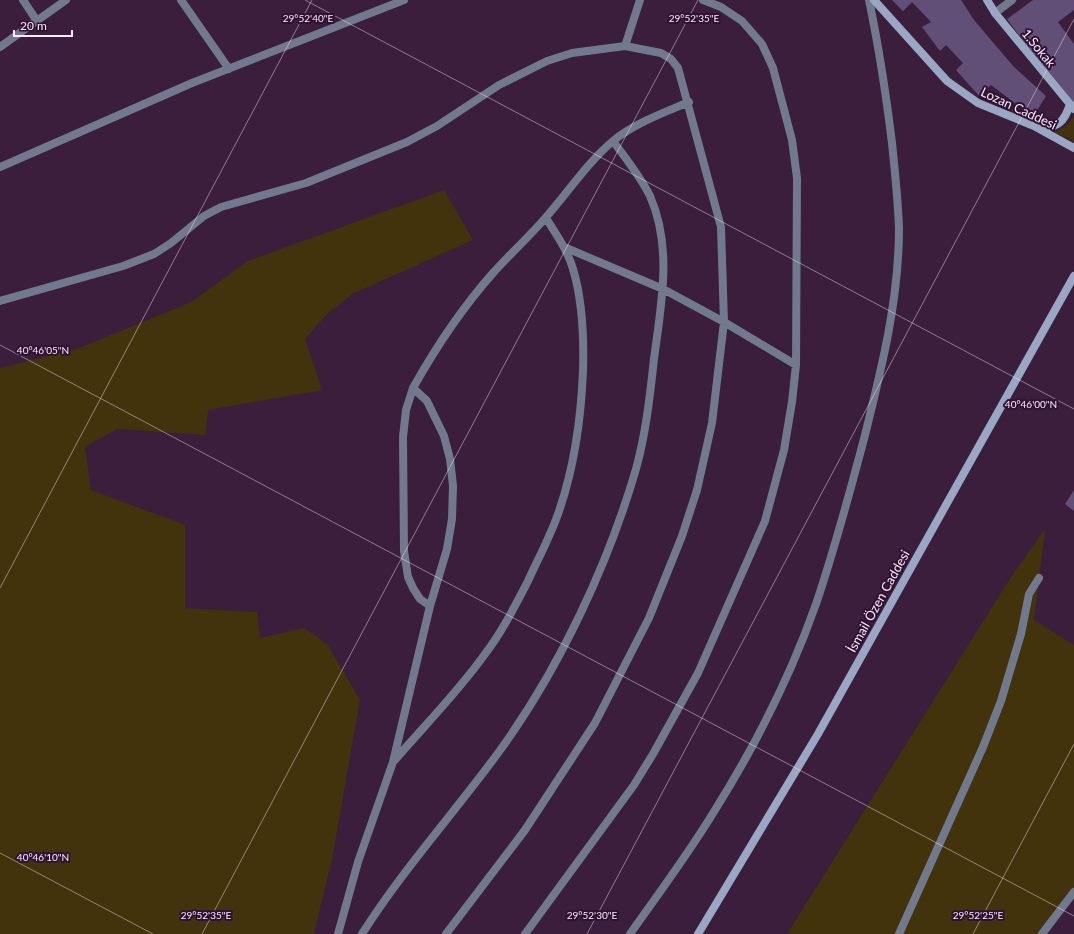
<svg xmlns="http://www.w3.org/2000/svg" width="1074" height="934" font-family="Lato,sans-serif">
  <rect width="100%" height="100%" fill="#3b1d3c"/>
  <path fill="#43330c" d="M1074,116v25l-20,-9c9,-3 15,-8 20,-16z
    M444,190l29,50 -121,54 -26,21 -21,24 17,51 -114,20 -3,25 -88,-6 -32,18 6,43 94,35v83l72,4 3,26 44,-10 23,16 33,56 -27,154 -19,80h-314v-566l77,-19 114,-47 57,-41z
    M1045,529l-11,91 40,25v247l-32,42h-255l224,-357z"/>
  <path fill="#624f77" d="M892,0h69l13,20 40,47 32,29 -13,21 -42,-32 -12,11 -23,-26 7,-7 -17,-18 -6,6 -18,-24 9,-5 -19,-20 -9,9z
    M1033,0h41v10l-16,12 16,22v65l-67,-90z
    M1074,490v21l-9,-7z"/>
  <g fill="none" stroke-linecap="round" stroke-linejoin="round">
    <path stroke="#717a8c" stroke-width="8" d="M23,0l14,21
      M181,0l48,69
      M995,13l17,-13
      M625,46l15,-46
      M0,47l66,-47
      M0,167l192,-84 212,-83
      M564,247l99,42 61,33 72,43
      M0,301l123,-35 31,-12 17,-11 33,-27 17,-9 85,-24 101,-41 30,-16 62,-41 48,-24 25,-8 53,-7 36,7 10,6 7,9 43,159 3,95 -12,101 -15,67 -15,46 -33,82 -54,105 -70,107 -79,104
      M413,388l-7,22 -3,27 1,114 4,26 5,11 7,11 10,7
      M394,761c30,-35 64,-69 91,-107 17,-22 30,-48 43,-73 10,-22 22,-44 30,-67 16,-45 23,-95 25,-143 1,-34 0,-69 -10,-102 -5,-18 -17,-35 -27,-51
      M338,934l20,-72 35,-100 37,-156 17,-57 5,-30 1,-33 -3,-27 -6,-23 -17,-35 -14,-13c23,-41 49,-80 80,-115 17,-19 37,-37 54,-57 21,-24 42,-55 66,-75 22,-18 50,-28 76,-39
      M362,934c41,-65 94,-123 139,-185 59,-82 107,-184 135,-280 10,-36 14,-74 18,-110 7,-54 19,-111 -4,-163 -10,-20 -24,-37 -37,-55
      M525,934l109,-149 19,-31 45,-81 67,-152 19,-71 8,-48 4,-37 1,-187 -5,-38 -19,-72 -11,-24 -20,-23 -21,-14 -18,-7
      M630,934c29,-41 59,-81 85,-124 40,-64 76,-135 101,-206 19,-56 34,-112 49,-169 17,-68 34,-136 34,-207 -1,-28 -4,-56 -7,-85 -6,-49 -13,-95 -23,-143
      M899,934l84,-187 18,-46 20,-67 8,-40 10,-16
      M1042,934l32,-42"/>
    <path stroke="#99a7c4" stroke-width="8" d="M874,0l73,81 31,22 56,23 40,22
      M987,0l8,13 79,96
      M1038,127c19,3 27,-6 32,-23
      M698,934l120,-200 256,-458"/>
  </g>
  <path fill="none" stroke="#fde9fd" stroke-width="1" stroke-opacity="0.45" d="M305,0l769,409M0,345l1074,571M0,588l312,-588M0,853l153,81M202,934l496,-934M587,934l487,-915M973,934l101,-190"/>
  <g text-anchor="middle" stroke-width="4" stroke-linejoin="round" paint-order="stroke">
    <g font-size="13" fill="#fde9fd" stroke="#301332">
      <text transform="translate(1039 48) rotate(51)" y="5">1.Sokak</text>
      <text transform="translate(1019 108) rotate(25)" y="5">Lozan Caddesi</text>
      <text transform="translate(878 601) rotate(-61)" y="5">İsmail Özen Caddesi</text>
    </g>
  </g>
  <g font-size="10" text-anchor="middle" fill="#fde9fd" stroke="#301332" stroke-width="4" stroke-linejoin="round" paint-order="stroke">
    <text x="308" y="22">29°52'40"E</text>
    <text x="694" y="22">29°52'35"E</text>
    <text x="43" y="354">40°46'05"N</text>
    <text x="1031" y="408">40°46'00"N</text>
    <text x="43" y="861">40°46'10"N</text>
    <text x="206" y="919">29°52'35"E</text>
    <text x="592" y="919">29°52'30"E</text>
    <text x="978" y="919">29°52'25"E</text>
  </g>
  <path d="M14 30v6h58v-6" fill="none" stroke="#fde9fd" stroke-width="2"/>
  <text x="20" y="30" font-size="12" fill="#fde9fd" stroke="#301332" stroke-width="3" paint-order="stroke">20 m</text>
</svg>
